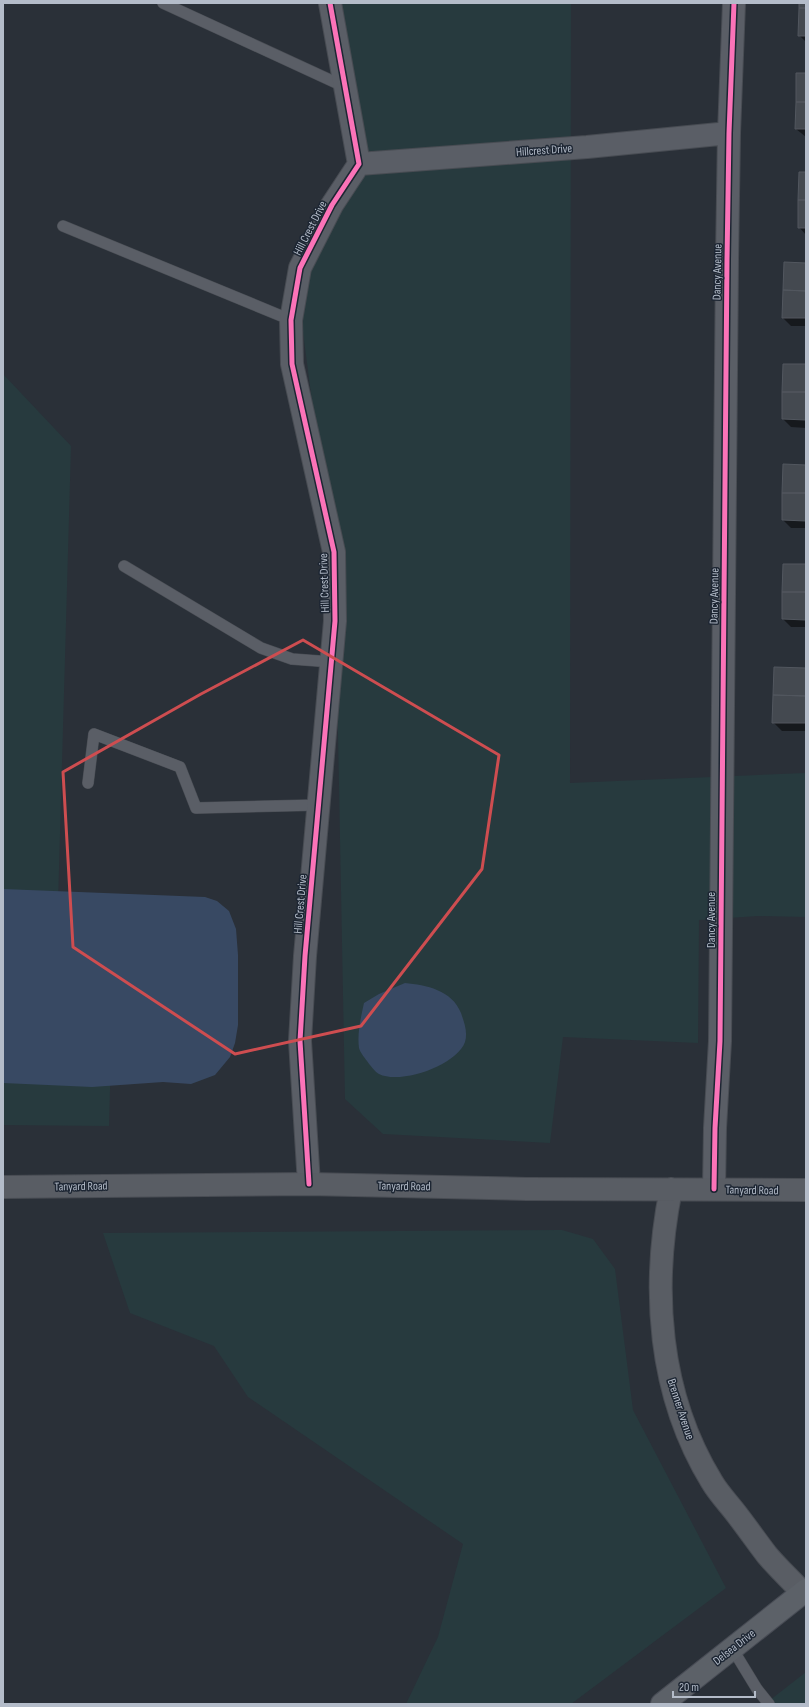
<svg xmlns="http://www.w3.org/2000/svg" width="809" height="1707" font-family="'Sofia Sans Condensed',sans-serif">
  <rect width="100%" height="100%" fill="#2a3038"/>
  <path fill="#273a3e" d="M318,3h253l-1,780 236,-10v144l-48,-1 -59,4 -1,123 -135,-6 -13,106 -167,-9 -38,-35 -10,-522 -37,-283 60,-131z
    M3,374l68,72 -13,458 53,149 -2,73 -106,-1z
    M562,1230l31,9 22,30 18,141 93,178 -155,116h-165l32,-67 25,-93 -215,-147 -34,-51 -84,-33 -27,-80z
    M806,1672v32h-41z"/>
  <path fill="#384963" d="M3,889l202,8 12,4 12,10 7,18 2,26v70l-3,18 -5,14 -15,18 -24,9 -28,-2 -71,5 -89,-4z
    M405,983c21,2 47,7 56,30 3,9 7,19 4,29 -8,23 -64,43 -86,32 -4,-2 -9,-9 -12,-13 -3,-4 -7,-9 -8,-13 -2,-15 2,-31 5,-45l15,-9z"/>
  <path fill="#0007" d="M800,3h6v39l-7,-7z
    M806,74v63l-10,-8z
    M806,173v62l-7,-8z
    M806,264v62h-15l-8,-8z
    M806,365v63l-15,-1 -8,-8z
    M806,466v62h-15l-8,-8z
    M806,565v62h-15l-8,-8z
    M806,669v62h-24l-9,-9z"/>
  <path fill="#444950" stroke="#52575f" d="M799,3h7v5h-7z
    M799,8h7v28h-8z
    M796,73h10v29h-10z
    M796,102h10v27h-11z
    M799,172h7v28h-8z
    M798,200h8v28h-8z
    M784,262l22,1v28l-23,-1z
    M783,290l23,1v27h-24z
    M783,364h23v28h-24z
    M782,392h24v28l-24,-1z
    M783,464l23,1v28h-24z
    M782,493h24v28l-24,-1z
    M783,564h23v28h-24z
    M782,592h24v28l-24,-1z
    M774,667l32,1v28l-33,-1z
    M773,695l33,1v27h-34z"/>
  <g fill="none" stroke-linecap="round" stroke-linejoin="round">
    <g stroke="#484c53" stroke-width="12">
      <path id="lane" d="M163,3l180,83
        M63,226l228,94
        M124,566l137,82 31,11 40,3
        M88,783l6,-49 86,33 16,41 123,-3
        M732,1648l25,41 12,15"/>
    </g>
    <g stroke="#484c53" stroke-width="24">
      <path id="street" d="M359,164l228,-17 142,-14
        M309,1184l-9,-143 5,-85 30,-335 -1,-69 -42,-188 -1,-44 9,-52 32,-63 27,-41 -29,-161
        M714,1189l1,-61 5,-87 7,-781 2,-127 5,-130"/>
    </g>
    <g stroke="#484c53" stroke-width="24">
      <path id="secondary" d="M3,1187l306,-3 218,5 279,1
        M671,1189c-20,99 -13,205 41,293 7,12 18,23 26,34 10,13 19,26 29,39 11,13 24,25 35,37"/>
    </g>
    <g stroke="#484c55" stroke-width="24">
      <path id="primary" d="M662,1704l144,-114"/>
    </g>
    <use href="#lane" stroke="#5a5e66" stroke-width="11"/>
    <use href="#street" stroke="#5a5e66" stroke-width="22"/>
    <use href="#secondary" stroke="#595d64" stroke-width="22"/>
    <use href="#primary" stroke="#5c6168" stroke-width="22"/>
    <g stroke="#1d2633" stroke-width="8">
      <path id="cycleway" d="M309,1184l-9,-143 5,-85 30,-335 -1,-69 -42,-188 -1,-44 9,-52 32,-63 27,-41 -29,-161
        M714,1189l1,-61 5,-87 7,-781 2,-127 5,-130"/>
    </g>
    <use href="#cycleway" stroke="#fb73b8" stroke-width="5"/>
  </g>
  <path fill="none" stroke="#ce4d50" stroke-width="3" stroke-linejoin="round" d="M303,640l196,115 -17,114 -121,157 -126,28 -162,-107 -10,-175 138,-78z"/>
  <g text-anchor="middle" stroke-width="3" stroke-linejoin="round" paint-order="stroke">
    <g font-size="12" fill="#b4bcc9" stroke="#1d2633">
      <text transform="translate(544 150) rotate(-4)" y="4">Hillcrest Drive</text>
      <text transform="translate(310 228) rotate(-63)" y="4">Hill Crest Drive</text>
      <text transform="translate(717 272) rotate(-89)" y="4">Dancy Avenue</text>
      <text transform="translate(324 583) rotate(-92)" y="4">Hill Crest Drive</text>
      <text transform="translate(714 596) rotate(-89)" y="4">Dancy Avenue</text>
      <text transform="translate(300 904) rotate(-85)" y="4">Hill Crest Drive</text>
      <text transform="translate(711 920) rotate(-90)" y="4">Dancy Avenue</text>
      <text transform="translate(81 1186) rotate(-1)" y="4">Tanyard Road</text>
      <text transform="translate(404 1186) rotate(1)" y="4">Tanyard Road</text>
      <text transform="translate(752 1190) rotate(1)" y="4">Tanyard Road</text>
      <text transform="translate(681 1409) rotate(72)" y="4">Brenner Avenue</text>
      <text transform="translate(734 1647) rotate(-38)" y="4">Delsea Drive</text>
    </g>
  </g>
  <rect width="809" height="1707" fill="none" stroke="#b4bcc9" stroke-width="8"/>
  <path d="M673 1691v6h82v-6" fill="none" stroke="#b4bcc9" stroke-width="2"/>
  <text x="679" y="1691" font-size="12" fill="#b4bcc9" stroke="#1d2633" stroke-width="3" paint-order="stroke">20 m</text>
</svg>
